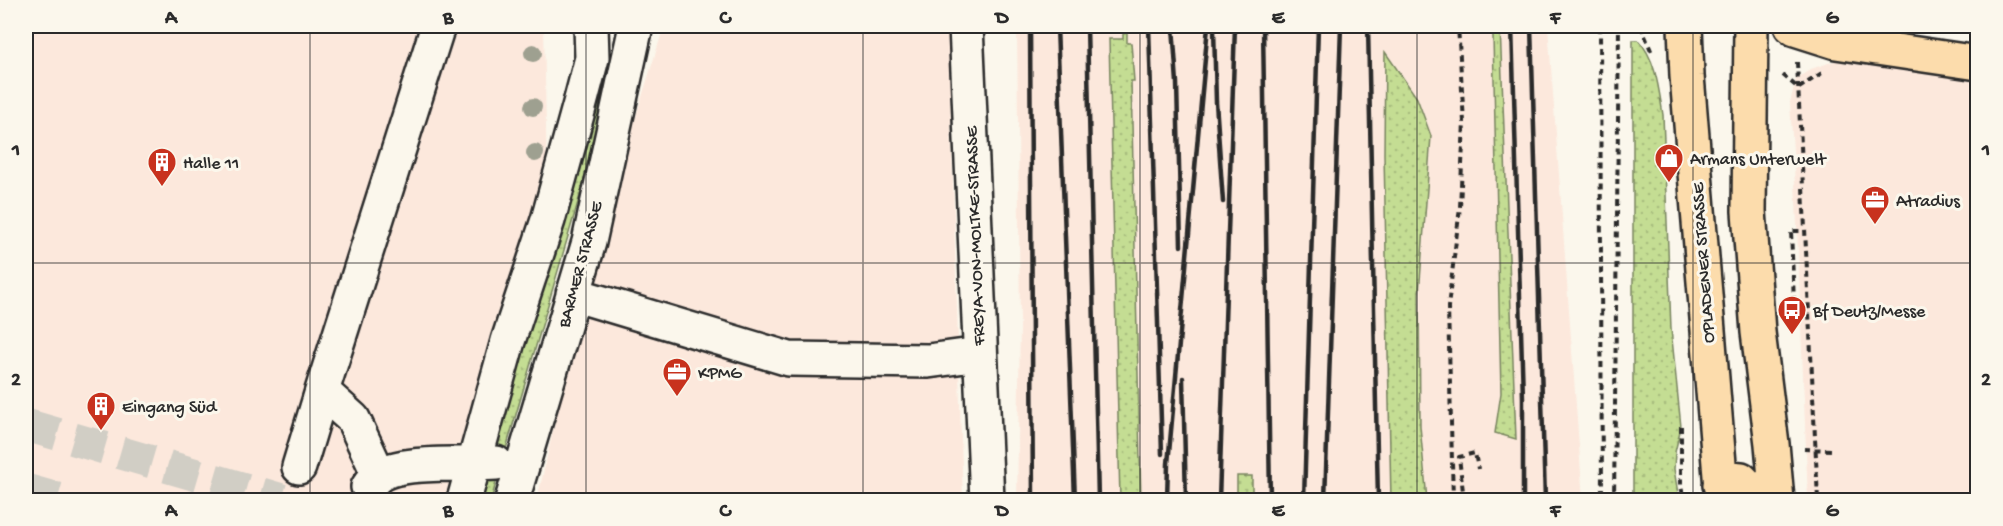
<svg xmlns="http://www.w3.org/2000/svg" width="2003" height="526" font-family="'Gochi Hand',sans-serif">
  <defs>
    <pattern id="grass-dots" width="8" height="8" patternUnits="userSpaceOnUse" patternTransform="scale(1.5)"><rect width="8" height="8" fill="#c4dd93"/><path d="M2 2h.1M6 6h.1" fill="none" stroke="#a9be7f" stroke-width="1.8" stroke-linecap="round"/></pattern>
  </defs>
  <rect width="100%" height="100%" fill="#fbf7ec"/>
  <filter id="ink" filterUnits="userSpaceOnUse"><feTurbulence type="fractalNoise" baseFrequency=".0167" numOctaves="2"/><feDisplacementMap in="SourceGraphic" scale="12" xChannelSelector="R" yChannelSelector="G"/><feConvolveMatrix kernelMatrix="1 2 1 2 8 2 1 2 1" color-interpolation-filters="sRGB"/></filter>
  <g filter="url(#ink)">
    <path fill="#fce8dc" d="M26,26h518l3,155 -86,319h-435z
      M664,26h284l15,474h-426l59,-255z
      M1017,26h531l35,474h-566l3,-173z
      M1849,56l128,22v422h-169l-12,-299 -6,-99 6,-23 15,-10z"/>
    <path fill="url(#grass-dots)" stroke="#78845f" stroke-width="1.5" d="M1489,26h11l16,413 -21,-6 6,-40 -8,-357z
      M1127,33v10h4l3,38h-3l10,419h-21l-11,-461h14v-5z
      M1633,40h5c18,18 21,51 25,75l8,214 10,98 -6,25 -1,17 5,31h-46z
      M1385,52l32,46 14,38 -12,158 1,132 7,74h-36l-7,-346z
      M608,58l-1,23 -5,39 -111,380h-18z
      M1237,476h15v24h-15z"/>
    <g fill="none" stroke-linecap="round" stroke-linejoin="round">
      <path stroke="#d1cec5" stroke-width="33" stroke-dasharray="33 16" stroke-linecap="butt" d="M26,425l256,75
        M26,490l35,10"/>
      <g stroke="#2b2b2b" stroke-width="38">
        <path id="minor" d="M966,26l21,474
          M573,294l216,65 139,2 52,-7
          M299,467l23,-76
          M379,475l-26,-56 -31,-28 116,-365
          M368,487c3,-4 6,-8 10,-11 22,-16 90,-11 118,-13
          M464,500l44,-159 40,-121 33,-120 11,-42 -1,-32
          M512,500l77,-258 47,-216"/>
      </g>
      <g stroke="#2b2b2b" stroke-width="38">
        <path id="major" d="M1685,26l2,50 35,424
          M1751,26l-2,185 9,121 14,112 5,56
          M1791,26l4,3 41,13 142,21
          M1720,485l10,-7 11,1 9,9 3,12"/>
      </g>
      <path stroke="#2b2b2b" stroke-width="4" stroke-dasharray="6 4.5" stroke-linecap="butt" d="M1641,26l11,27
        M1797,62l21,438
        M1783,75l15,13
        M1799,88l23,-15
        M1794,302l-3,-71h13
        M1681,426v60l3,14
        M1804,449l27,1
        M1453,500l-5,-193 12,-100 4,-85 -6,-96
        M1464,500l-5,-43 16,-4 3,16
        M1614,500l5,-474"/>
      <use href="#minor" stroke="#fbf7ec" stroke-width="33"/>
      <use href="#major" stroke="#fcdcac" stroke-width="33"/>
      <path stroke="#2b2b2b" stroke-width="4.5" d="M1030,26l3,474
        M1057,26l18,474
        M1087,26l11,474
        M1149,26l13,428
        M1173,26l4,57 4,163
        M1263,26l7,474
        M1368,26l10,474
        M1512,26l11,372v102
        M1531,26l14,474
        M1214,28l2,74 7,100
        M1183,378l3,122
        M1167,500l1,-36 40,-438
        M1219,500l16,-474
        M1304,500l14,-474
        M1325,500l16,-474"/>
      <path stroke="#2b2b2b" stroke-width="4" stroke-dasharray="6 4.5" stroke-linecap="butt" d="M1600,26l2,474"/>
    </g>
    <g fill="#9ea090">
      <circle cx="533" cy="53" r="9"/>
      <circle cx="533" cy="107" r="9"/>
      <circle cx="535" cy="153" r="9"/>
    </g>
  </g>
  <path fill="none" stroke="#2b2b2b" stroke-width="1.5" stroke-opacity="0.55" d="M310,26v474M586,26v474M863,26v474M1140,26v474M1417,26v474M1693,26v474M26,263h1952"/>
  <defs>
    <g id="shop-pin" transform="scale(1.5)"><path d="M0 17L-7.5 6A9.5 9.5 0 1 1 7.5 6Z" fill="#c8321e" stroke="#fbf7ec"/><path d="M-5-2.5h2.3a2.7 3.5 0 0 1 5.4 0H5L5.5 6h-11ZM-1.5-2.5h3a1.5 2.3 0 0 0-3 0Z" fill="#fff"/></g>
    <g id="building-pin" transform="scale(1.5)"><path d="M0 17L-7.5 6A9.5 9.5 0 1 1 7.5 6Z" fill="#c8321e" stroke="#fbf7ec"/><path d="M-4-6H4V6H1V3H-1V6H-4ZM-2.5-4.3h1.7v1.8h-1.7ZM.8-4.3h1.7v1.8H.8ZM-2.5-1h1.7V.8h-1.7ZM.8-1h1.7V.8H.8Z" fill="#fff"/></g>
    <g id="office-pin" transform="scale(1.5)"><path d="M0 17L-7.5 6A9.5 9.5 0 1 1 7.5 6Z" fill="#c8321e" stroke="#fbf7ec"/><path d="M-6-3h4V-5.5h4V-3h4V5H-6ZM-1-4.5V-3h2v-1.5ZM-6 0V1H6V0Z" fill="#fff"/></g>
    <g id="bus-pin" transform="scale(1.5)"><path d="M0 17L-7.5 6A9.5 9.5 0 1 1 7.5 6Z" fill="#c8321e" stroke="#fbf7ec"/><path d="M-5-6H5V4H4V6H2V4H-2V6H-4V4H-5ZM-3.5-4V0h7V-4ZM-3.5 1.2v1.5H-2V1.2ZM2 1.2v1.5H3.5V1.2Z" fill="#fff"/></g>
  </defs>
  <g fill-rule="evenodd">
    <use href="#shop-pin" x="1669" y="158"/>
    <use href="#building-pin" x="162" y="162"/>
    <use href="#office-pin" x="1875" y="200"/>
    <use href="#bus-pin" x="1792" y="310"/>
    <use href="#office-pin" x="677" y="372"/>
    <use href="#building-pin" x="101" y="406"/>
  </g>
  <g text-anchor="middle" stroke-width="6" stroke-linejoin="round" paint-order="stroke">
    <g font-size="18" fill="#2b2b2b" stroke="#fbf7ec" text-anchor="start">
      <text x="1690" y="164">Armans Unterwelt</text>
      <text x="183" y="168">Halle 11</text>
      <text x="1896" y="206">Atradius</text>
      <text x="1813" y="316">Bf Deutz/Messe</text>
      <text x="698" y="378">KPMG</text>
      <text x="122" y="412">Eingang Süd</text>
    </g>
    <g font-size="18" fill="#2b2b2b" stroke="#fbf7ec">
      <text transform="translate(974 236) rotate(-92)" y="6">FREYA-VON-MOLTKE-STRASSE</text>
      <text transform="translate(1702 263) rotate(-94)" y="6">OPLADENER STRASSE</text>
      <text transform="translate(579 264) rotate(-75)" y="6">BARMER STRASSE</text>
    </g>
  </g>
  <rect width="2003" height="526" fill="none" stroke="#fbf7ec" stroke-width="66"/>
  <rect x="33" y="33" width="1937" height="460" fill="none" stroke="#2b2b2b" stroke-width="2"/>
  <g font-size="20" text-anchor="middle" font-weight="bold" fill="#2b2b2b">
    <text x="171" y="23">A</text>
    <text x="448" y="23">B</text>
    <text x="725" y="23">C</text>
    <text x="1002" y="23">D</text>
    <text x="1278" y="23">E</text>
    <text x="1555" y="23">F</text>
    <text x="1832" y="23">G</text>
    <text x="16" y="155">1</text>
    <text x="1986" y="155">1</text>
    <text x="16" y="385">2</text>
    <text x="1986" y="385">2</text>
    <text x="171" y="516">A</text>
    <text x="448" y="516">B</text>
    <text x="725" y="516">C</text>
    <text x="1002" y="516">D</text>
    <text x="1278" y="516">E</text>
    <text x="1555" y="516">F</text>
    <text x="1832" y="516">G</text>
  </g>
</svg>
